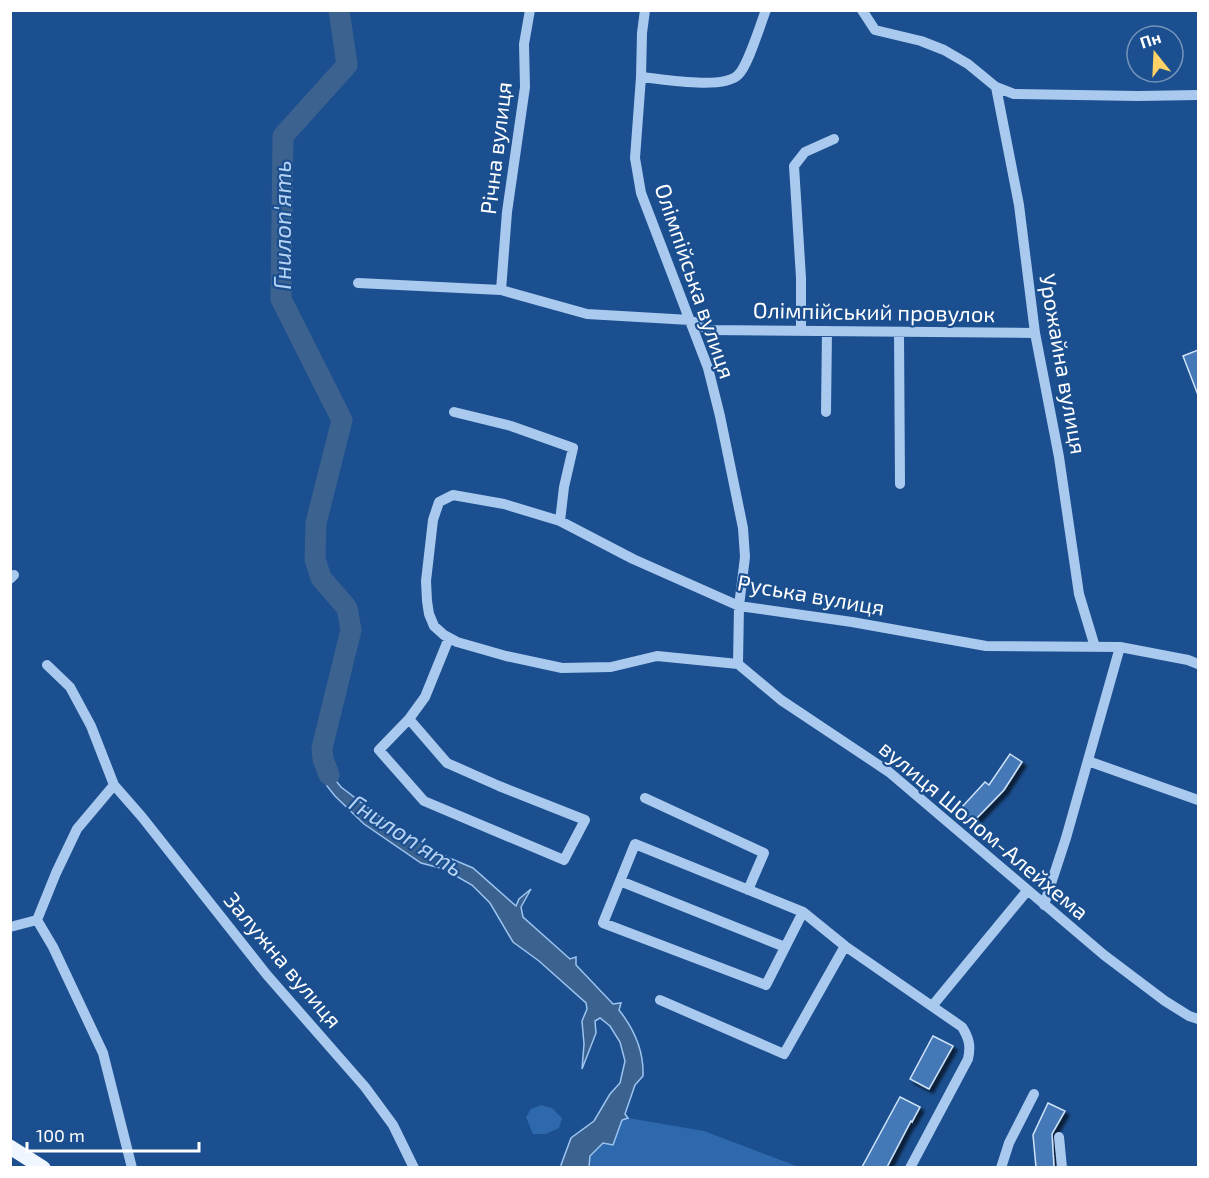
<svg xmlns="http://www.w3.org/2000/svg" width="1209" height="1178" font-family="'Exo 2',sans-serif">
  <defs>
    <filter id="shadow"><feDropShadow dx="4" dy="4" stdDeviation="1.5" flood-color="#0009"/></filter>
  </defs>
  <rect width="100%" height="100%" fill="#1b4f8f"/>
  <path fill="#2e69ad" d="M541,1105l11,3 10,10 -3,10 -13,6h-13l-7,-17 5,-8z
    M628,1118l76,13 95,36 -210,1 1,-12 13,-13 10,1 9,-25z"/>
  <path fill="#3c6290" stroke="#9cc4f0" stroke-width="1.5" d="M322,748l11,29 8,10 59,45 47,25 26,11 43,38 3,-7 12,-10 -10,18 2,10 47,42 6,-2v8l37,39 8,-1 -2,7c15,19 25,42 24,66l-8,9 -10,29 3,4 -6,2 -9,25 -10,-2 -13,13 -1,11h-28v-2l10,-27 23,-17 16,-27 10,-11 5,-22 -5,-19 -10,-16 -10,-8 -5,3 1,12 -14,36 2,-25 -2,-23 5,-12 -1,-6 -47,-42 -26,-19 -23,-39 -18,-18 -28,-16 -23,-6 -57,-39 -29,-28 -8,-10 -5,-14 -2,-12z"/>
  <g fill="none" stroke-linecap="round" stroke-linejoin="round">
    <path stroke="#3c6290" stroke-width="21" d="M329,775l-6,-16 -1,-11 29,-118 -4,-22 -26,-30 -6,-19 1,-36 26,-103 -61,-121 2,-163 64,-71 -8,-55"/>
  </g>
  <path fill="#4478b7" stroke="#cfe3fa" stroke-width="1.5" filter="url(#shadow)" d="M1198,350v45l-15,-39z
    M1010,754l12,8 -18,28 -29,30 -3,-4 -2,2 -7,-6 2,-2 -3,-3 23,-25 4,3z
    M933,1036l20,10 -24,43 -19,-10z
    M900,1097l20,10 -8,15 -1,-1 -24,46h-25z
    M1048,1103l17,8 -13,23 2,33h-18l-3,-32z"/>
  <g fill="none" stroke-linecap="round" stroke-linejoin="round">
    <path stroke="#a9c9ee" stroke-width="10" d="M862,10l13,20 46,11 23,9 24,14 28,23 18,7 124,2 60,-1
      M641,77l1,-44 3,-23
      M996,87l23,118 16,128 24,124 20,137 16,53
      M358,283l143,7 86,24 103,6 19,10 326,3
      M501,290l6,-78 18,-125 -1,-43 6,-34
      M801,331v-53l-7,-112 11,-14 29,-13
      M899,333l1,151
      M454,412l57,14 62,22 -9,39 -4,34
      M826,412l1,-81
      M10,579l4,-4
      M738,664l1,-58 6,-49 -2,-29 -23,-112 -12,-48 -67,-175 -6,-35 6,-81c21,2 82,13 97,-2 10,-9 22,-50 28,-65
      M1198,664l-10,-4 -68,-13 -134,-1 -134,-24 -113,-16 -106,-47 -73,-38 -56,-17 -51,-9 -14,7 -6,18 -7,61 1,20 2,13 5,12 10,9 13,7 49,14 56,12 49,-1 46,-11 81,8 43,36 108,72 215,183 61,46 24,15 9,3
      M47,665l23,22 21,39 23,59 -37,44 -21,44 -19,47 16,27 50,106 29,115
      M409,719l-30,31 45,51 140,59 21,-40 -86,-34 -52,-23 -38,-44 16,-22 24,-59
      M1088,761l110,39
      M114,785l28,32 125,158 98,112 28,38 21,43
      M645,798l119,55 -16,37
      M620,881l165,66
      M1044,905l22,-67 54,-191
      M803,912l-37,73 -163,-62 32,-79 168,68 42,34 117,81c7,11 9,19 6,32l-58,109
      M10,927l27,-7
      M660,1000l124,54 61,-108
      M933,1005l94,-114
      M1059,1137l3,31
      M1001,1168l8,-25 25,-49"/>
    <path stroke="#f0f6ff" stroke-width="15" d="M10,1147l33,21"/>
  </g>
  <g text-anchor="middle" stroke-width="4.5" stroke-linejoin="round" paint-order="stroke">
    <g font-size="22" fill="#fff" stroke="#1b4f8f">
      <text transform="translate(496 148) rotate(-83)" y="8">Річна вулиця</text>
      <text transform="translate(695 281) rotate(71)" y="8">Олімпійська вулиця</text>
      <text transform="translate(874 312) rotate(1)" y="8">Олімпійський провулок</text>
      <text transform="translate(1063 364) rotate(80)" y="8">Урожайна вулиця</text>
      <text transform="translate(811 595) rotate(10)" y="8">Руська вулиця</text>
      <text transform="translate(984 830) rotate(40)" y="8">вулиця Шолом-Алейхема</text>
      <text transform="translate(283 960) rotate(50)" y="8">Залужна вулиця</text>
    </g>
    <g font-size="24" font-style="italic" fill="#b5d3f5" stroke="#1b4f8f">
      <text transform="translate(283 225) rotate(-90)" y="8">Гнилоп'ять</text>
      <text transform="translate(406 836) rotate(33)" y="8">Гнилоп'ять</text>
    </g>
  </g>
  <rect width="1209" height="1178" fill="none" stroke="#ffffff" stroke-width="24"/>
  <g transform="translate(1155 54) rotate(342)"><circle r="28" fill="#1b4f8f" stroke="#7695bc" stroke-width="1.5"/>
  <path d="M0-4.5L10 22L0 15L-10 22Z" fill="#ffd166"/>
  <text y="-9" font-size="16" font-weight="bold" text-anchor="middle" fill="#ffffff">Пн</text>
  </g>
  <path d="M27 1142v9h172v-9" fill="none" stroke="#ffffff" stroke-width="3"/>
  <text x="36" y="1142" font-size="18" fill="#ffffff" stroke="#1b4f8f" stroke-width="4.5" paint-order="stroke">100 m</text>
</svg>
